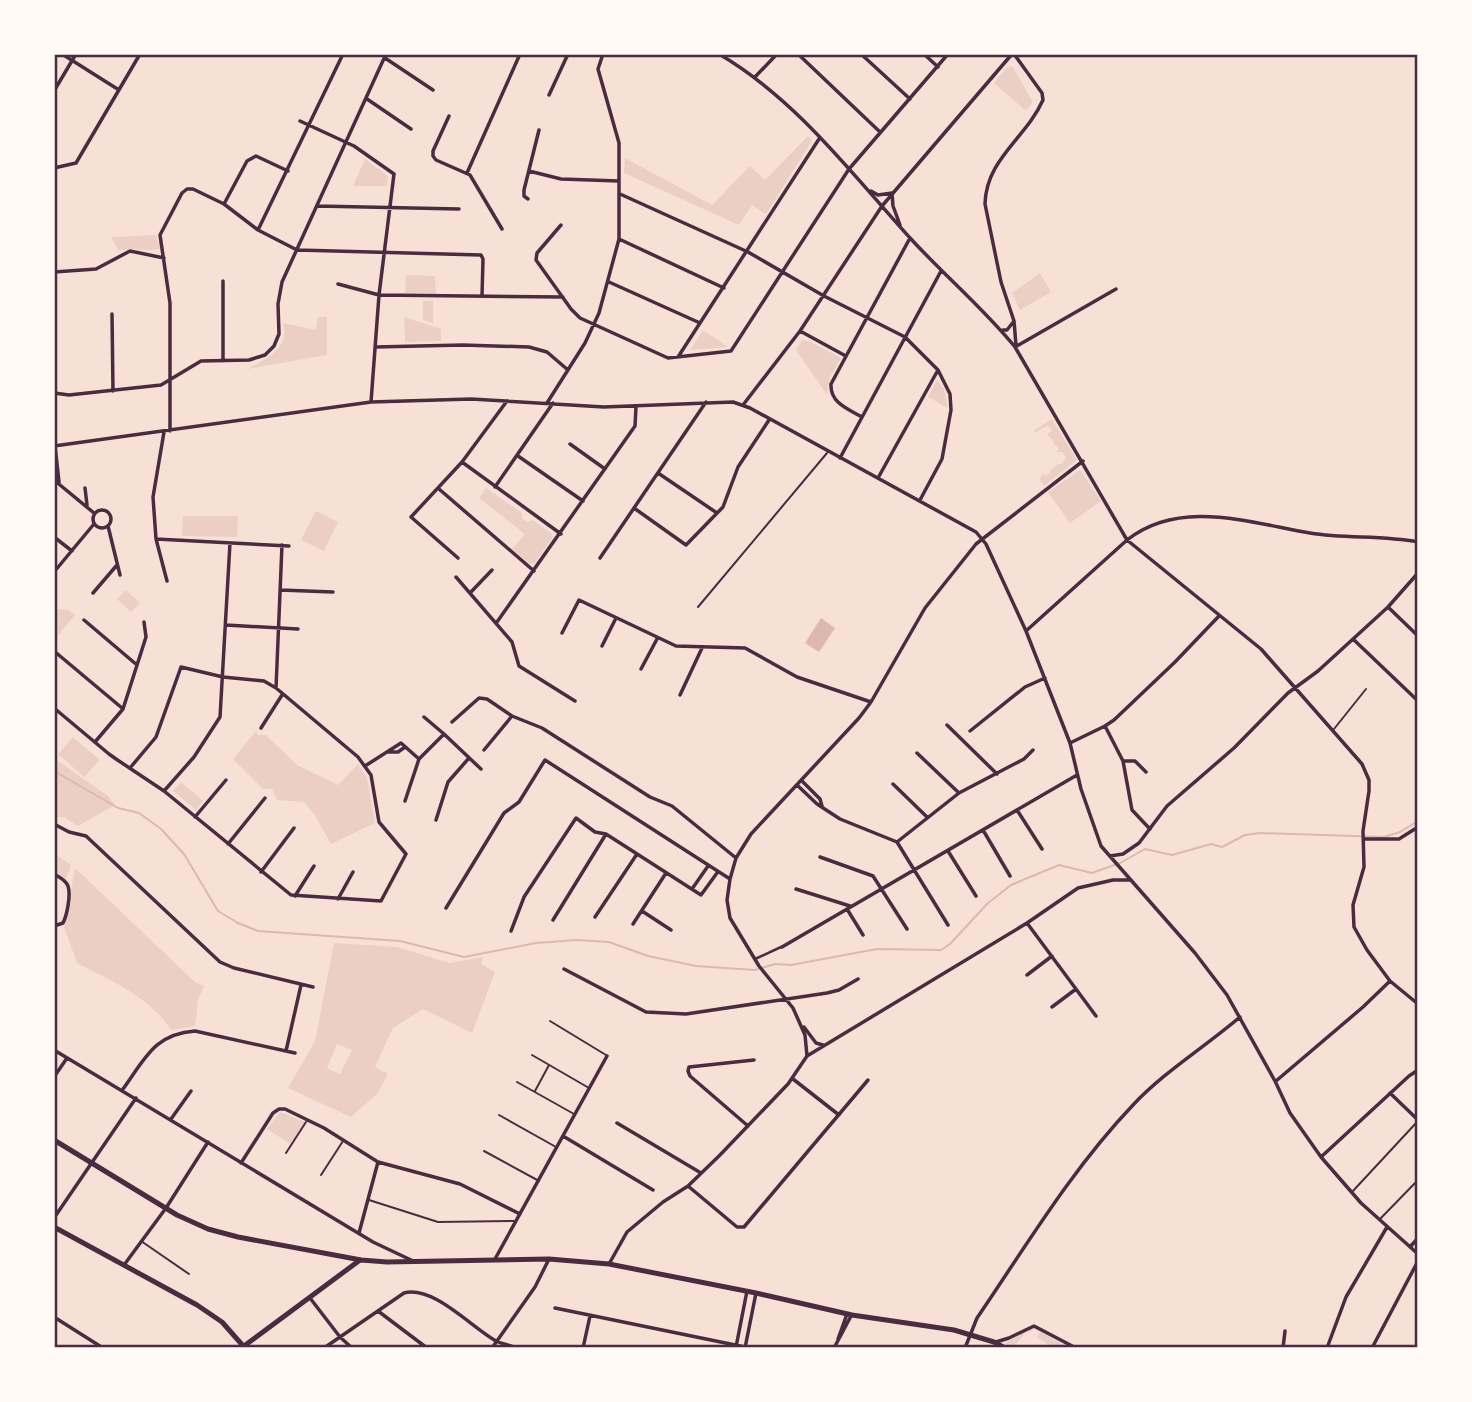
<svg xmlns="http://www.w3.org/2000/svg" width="1472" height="1402" font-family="Arial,sans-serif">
  <rect width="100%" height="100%" fill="#f7e1d7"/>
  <path fill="#ebcfc5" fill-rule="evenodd" d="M1012,66l21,36 -7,9 -32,-28 12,-15z
    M808,136l4,5 -46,73 -14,-9 -13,20 -115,-52 1,-15 87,47 38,-39 15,14z
    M365,159l23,17 -1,10h-34z
    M156,235l4,13c-11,5 -25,-2 -41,3l-8,-14z
    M1040,273l11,19 -31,18 -8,-17z
    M406,275l29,1 1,18 -31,-1z
    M423,301h10v22l-10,-3z
    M318,317h9v38l-80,14c18,-9 44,-21 36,-46l33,7z
    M404,317l37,12v12l-36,1z
    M703,330l25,17 -38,3z
    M802,340l7,1 32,17 -11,19 -3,18 -31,-45z
    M937,380l7,9 4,19 -20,-11z
    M1052,419l25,41 -33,26 -5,-7 4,-5 4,1 10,-11h5l4,-7 -4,-5h-6l3,-3 -3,-4 -2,1v-4l-7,-8 5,-3 -4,-6 -13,8 -2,-2z
    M1080,470l21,31 -31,22 -22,-31z
    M486,488l36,25v5l5,4 6,-2 18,13 2,4 -19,27h-4l-18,-15 13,-15 -46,-36z
    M316,511l22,11 -14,29 -23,-11z
    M183,516h55l-1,21 -55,-1z
    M126,590l14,13 -9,9 -14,-13z
    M54,609l14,1 7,5 -21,25 2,-15 -2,-2z
    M256,731l2,4h8l31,30 41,20 20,-21 9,14 8,45 -44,21 -17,-30 -10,-12 -27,-2 -5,-11h-9l-30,-30z
    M73,737l27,23 -16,17 -26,-23z
    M54,758l54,38 7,9 -37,21 -14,-9h-10z
    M181,782l22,19 -7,9 -23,-19z
    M58,856l13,9 -5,14 -12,-8v-9z
    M75,868l120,114 9,4 -6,14 -3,26 -24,4c-20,-32 -61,-50 -94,-67l-13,-36z
    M334,943l63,4 52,16 34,-6 -2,7 14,8 -23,61 -49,-24 -30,19 -18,39 13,7 -11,20 -26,23 -63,-29 27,-47zM337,1044l15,6 -12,24 -13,-6z
    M280,1112l25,10 -15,22 -23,-15z
    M1034,1327l28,17 -2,4h-7l-16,-11 3,-5 -6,-3 -4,3 -3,-1 -11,13 4,4h-9l-6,-5z"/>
  <path fill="#dcb8b0" d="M821,618l14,10 -16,24 -14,-9z"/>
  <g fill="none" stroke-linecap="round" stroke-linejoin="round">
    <path stroke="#dcb8b0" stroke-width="2" d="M54,771l64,37 21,5 22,16 23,25 34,57 20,12 20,8 142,10 64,16 72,-14 40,-3 33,2 39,14 48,10 59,4 20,-6 16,1 86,-16 64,1 9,-6 38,-41 23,-18 48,-20 33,8 28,-10 25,-14 27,6 39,-11 11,3 23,-12 15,-2 124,4 16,-5 18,-11"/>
    <path stroke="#4a2c40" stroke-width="2" d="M698,607l129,-154
      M1334,729l32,-40
      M550,1021l56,34
      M532,1055l57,33
      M517,1082l57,32
      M535,1091l14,-26
      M499,1115l57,32
      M484,1151l55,30
      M286,1153l20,-31
      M321,1175l22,-34
      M1352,1192l65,-70
      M369,1200l69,22 76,-1
      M1380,1219l38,-39
      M141,1241l48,33"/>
    <path stroke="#4a2c40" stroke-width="2.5" d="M755,959l26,-12"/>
    <path stroke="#4a2c40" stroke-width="3.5" d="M62,54l57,36
      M719,54c77,45 133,120 192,185 34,37 73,70 104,108l112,193 134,109 101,115 7,16v11l-6,40 1,36 -11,38 1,22 13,23 23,31 28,23
      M798,54l82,78
      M861,54l49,45
      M924,54l14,13
      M1014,54l28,39 1,7c-17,38 -57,59 -58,104l16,78 13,39 2,24
      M385,58l48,32
      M755,77l22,-23
      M54,91l22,-37
      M549,95l19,-41
      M367,99l44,30
      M449,116l-16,35v5l3,4 34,15 32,54
      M300,121l54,25 40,28 -15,121 -8,107
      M54,168l22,-5 64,-109
      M529,171l32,8 58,2
      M467,173l53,-119
      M871,191l7,4 14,-2 1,13 7,19
      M620,194l128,58 76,44 81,41 33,33 12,24 1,16 -9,49 -22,41
      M528,199l-4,-3v-6l15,-60
      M224,204l23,-43 9,-5 32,15
      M317,206l142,3
      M561,225l-24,28 -1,7 35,49 9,9 88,40 63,-7 118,-182 99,-115
      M258,230l85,-176
      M619,239l105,49
      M54,272l42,-3 34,-18 34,7
      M223,281v80
      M609,282l91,41
      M338,284l41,11 184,2
      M112,314l1,77
      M1003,330h4l7,-9
      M800,331l44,24
      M375,347l88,-2 66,2 18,5 21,18
      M1015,347l101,-58
      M678,357l141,-218
      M54,372l1,-51
      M54,393l15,2 92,-10 40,-24 48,-1 16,-5 9,-9 5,-12 -1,-30 4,-22 104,-228
      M547,403l38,-60 14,-30 20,-74v-96l-21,-74 5,-15
      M743,405l57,-74 82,-125 130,-152
      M862,417c-14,-8 -32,-14 -31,-33l79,-146
      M170,431v-128l-10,-68 22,-42 5,-4h6l31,15 34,26 39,20 184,5 2,4 -1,37
      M164,432l-11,65 3,42 11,42
      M570,444l35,25
      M54,446l317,-44 100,-3 133,8 129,-5 17,6 226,124 10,12 40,87 44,112 11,46 20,57 94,107 32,42 48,86 15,32 31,44 40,46 57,51
      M55,446l4,36
      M518,456l65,45
      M840,458l101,-187
      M462,462l99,72
      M658,473l59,40
      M878,478l60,-108
      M54,480l40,33
      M495,487l58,-84
      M85,488l2,17
      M439,489l95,82
      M634,508l52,37 37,-38 15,-40 31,-47
      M93 519a9 9 0 1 1 18 0a9 9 0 1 1-18 0Z
      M108,526l12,49
      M54,537l18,14
      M156,539l133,7
      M458,558l-47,-41 51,-55 45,-61
      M600,558l106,-156
      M54,572l40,-48
      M456,577l56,65 7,24 56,35
      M280,590l53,2
      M93,593l24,-28
      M470,593l22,-23
      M1388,607l30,29
      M84,620l53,45
      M497,622l138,-196 1,-19
      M226,625l72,4
      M1026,631l101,-91c53,-42 123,-17 183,-7 36,6 72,2 108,9
      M562,633l17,-33 97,46 69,2 52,29 74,25
      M1353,639l65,62
      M602,646l14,-28
      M54,651l68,57
      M641,669l16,-30
      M276,688l6,-143
      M680,695l22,-47
      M54,708l55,46 7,5 48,32 127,104 90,6 25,-47 -27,-32 -8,-47 -13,-18 -82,-69 -12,-7 -41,-4 -42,-10 -25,70 -26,31
      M424,717l20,17
      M452,722l27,-24 8,1 25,17 30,12 108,69 22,9 64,52
      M947,725l50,49
      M1105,726l18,35 9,49 18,19
      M261,728l21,-33
      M970,731l55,-44 20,-9
      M95,742l28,-33 23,-72 -2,-15
      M1070,743l35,-17 9,-6 61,-58 44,-46
      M484,750l28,-34
      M388,752h10l7,-5
      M917,753l42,40
      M419,759l25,-25 37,35
      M1123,761h12l11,11
      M365,766l36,-23 18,16 -14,42
      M802,781l18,18 2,7
      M893,784l34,33
      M797,785l20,19 23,15 57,23 51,83
      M164,791l30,-34 26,-40 10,-174
      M1017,810l25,39
      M195,817l31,-37
      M436,820l12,-38 21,-24
      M54,824l15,8 17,4 134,126 14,6 79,19
      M983,830l27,46
      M1364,839h35l19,-12
      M897,842l62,-49 65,-34 9,-9
      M228,844l37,-46
      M948,851l28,45
      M1110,856l13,-2 16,-11 28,-37 67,-58 54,-55 30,-22 70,-64 30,-34
      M820,857l53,19 34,53
      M261,872l33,-44
      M54,874c5,3 12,6 14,12 3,9 -1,29 -5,37l-9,3
      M692,889l16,-23
      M796,889l54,17
      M295,896l19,-30
      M338,899l15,-27
      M446,908l58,-95 15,-11 26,-42 185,119
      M847,909l16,26
      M642,911l29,19
      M595,917l42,-63
      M553,920l53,-86
      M1027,923l69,93
      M633,924l33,-51
      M511,931l13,-34 52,-79 19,14 11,2 95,61 16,-22
      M782,947l295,-172
      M564,969l82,43 40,2 141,-21 12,-3 19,-11
      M1027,975l25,-19
      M1052,1007l24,-18
      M804,1027l12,16 7,2
      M54,1050l319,192 38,18
      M286,1051l15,-66
      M807,1056l-2,-21 -12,-27 -34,-42 -29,-48 -3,-18 3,-21 6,-21 15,-24 108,-116 12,-16 54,-94 51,-64 107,-83
      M54,1077l13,-19
      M793,1079l46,36
      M1276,1081l87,-74 27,-26
      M123,1089c22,-30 31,-55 72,-58l100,22
      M1390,1093l28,27
      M171,1119l20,-28
      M617,1123l84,50
      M748,1126l-58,-50 -2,-5 1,-4 65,-7
      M563,1136l90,54
      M1321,1157l88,-81 9,-6
      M241,1163l32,-50 6,-4h6l39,19 54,34 82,22 60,30
      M688,1186l49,41h7l124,-147
      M54,1218l82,-120
      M359,1233l19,-71
      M1410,1247l8,-9
      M495,1259l112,-203
      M609,1264l18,-32 36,-30 25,-16 32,-31 68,-71 19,-28 220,-133 51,-35 35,-8h17
      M124,1265l42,-57 42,-66
      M310,1298l30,39 12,11
      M555,1308l190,39
      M378,1311l49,37
      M54,1317l49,31
      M838,1339l9,-25
      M996,1342l13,-4 25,-12 42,22
      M736,1347l11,-56
      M324,1348l80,-55c29,-8 67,34 92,48 6,3 14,4 21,7
      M492,1348l43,-61 14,-28
      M583,1348l7,-32
      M745,1348l11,-55
      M834,1348l17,-32
      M965,1348l12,-30c49,-72 95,-149 156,-213 32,-34 72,-58 107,-88
      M1283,1348l2,-17
      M1327,1348l19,-51 41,-70
      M1372,1348l46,-87"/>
    <path stroke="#4a2c40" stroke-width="5" d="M54,1140l123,75 31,14 30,8 123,23 26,2 162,-3 60,5 147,29 96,22 102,15 40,12 11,6
      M54,1227l143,78 25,17 23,26
      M244,1346l116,-86"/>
  </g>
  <rect width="1472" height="1402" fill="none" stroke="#fffaf5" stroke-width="112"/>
  <rect x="56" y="56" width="1360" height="1290" fill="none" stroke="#4a2c40" stroke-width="2.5"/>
</svg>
